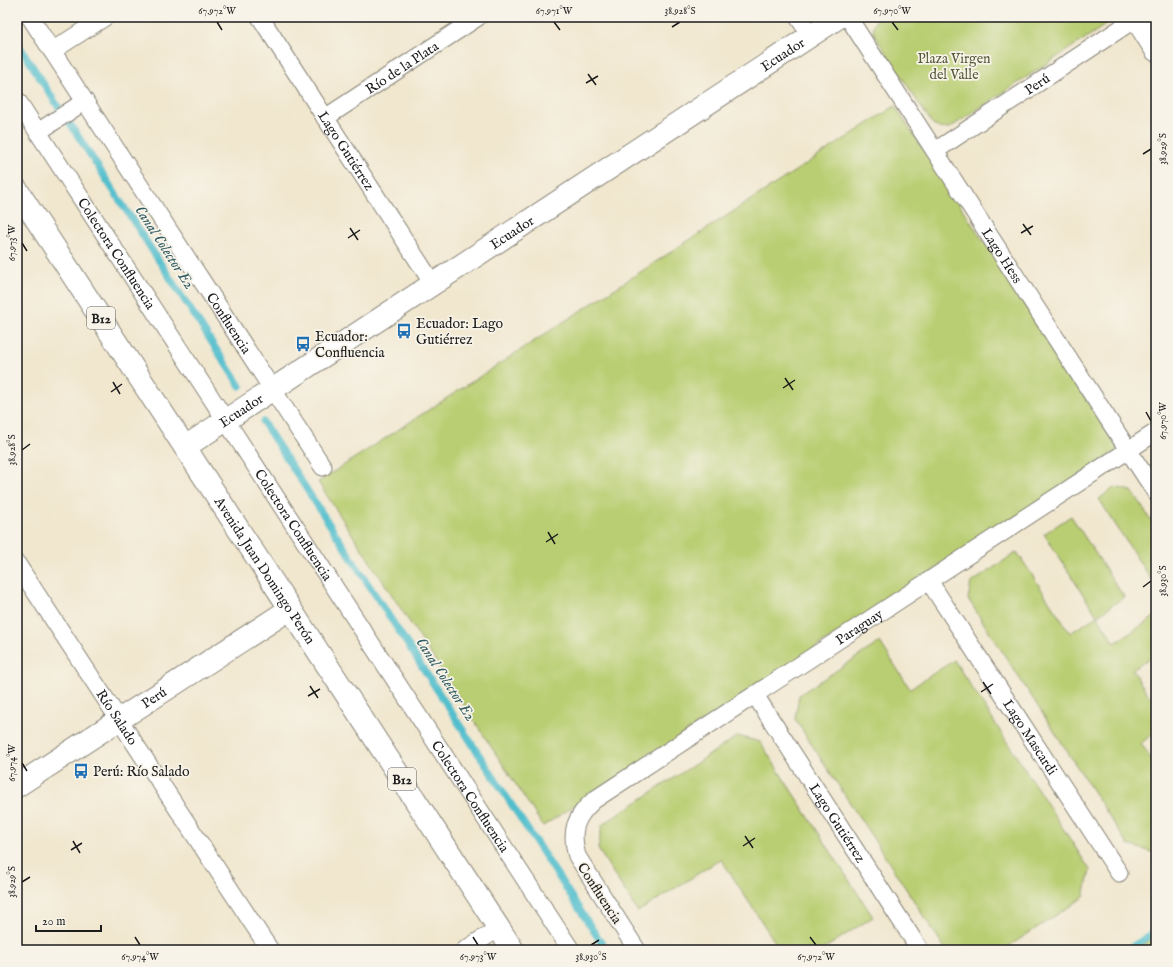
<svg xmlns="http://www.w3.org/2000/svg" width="1173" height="967" font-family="'IM FELL English',serif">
  <rect width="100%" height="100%" fill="#f7f3e8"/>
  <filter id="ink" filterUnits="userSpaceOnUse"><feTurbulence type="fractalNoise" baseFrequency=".025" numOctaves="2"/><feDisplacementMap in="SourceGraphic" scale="8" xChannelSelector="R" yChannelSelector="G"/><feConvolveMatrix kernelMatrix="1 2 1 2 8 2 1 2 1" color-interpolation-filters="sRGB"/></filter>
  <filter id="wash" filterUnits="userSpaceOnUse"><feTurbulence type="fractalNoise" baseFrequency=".012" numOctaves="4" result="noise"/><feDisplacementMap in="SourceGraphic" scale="16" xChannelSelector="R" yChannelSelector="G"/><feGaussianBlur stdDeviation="0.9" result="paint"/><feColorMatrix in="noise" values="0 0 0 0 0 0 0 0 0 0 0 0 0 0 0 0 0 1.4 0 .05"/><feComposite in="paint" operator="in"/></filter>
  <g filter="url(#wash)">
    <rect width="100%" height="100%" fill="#f1e7cf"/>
    <path fill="#b9ce72" stroke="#6a7547" d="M879,17h231l-2,5 -4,4 -153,101c-8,3 -14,2 -20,-5l-56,-86c-3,-7 -2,-14 4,-19z
      M895,106l224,343 -576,377 -225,-344z
      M1115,487l17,4 24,37v49l-5,3 -52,-81z
      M1071,516l53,81 -27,19 18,27 41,-27v38l-24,16 18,27 6,-4v39l-15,11 15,23v84l-4,2 -24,-7 -160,-246 3,-16 46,-31 53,81 27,-17 -53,-82z
      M880,642l30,47 44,-29 136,210 -6,27 -81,53h-57l-151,-231 4,-24z
      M738,736l22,6 113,175 -51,33h-42l-59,-91 -83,53 -40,-63 4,-24z
      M1156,936v14h-22z"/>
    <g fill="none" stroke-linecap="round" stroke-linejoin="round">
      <path stroke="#53bfcd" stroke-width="7" d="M17,42l42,66
        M69,122l171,264
        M263,422l343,528
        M1127,950l29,-19"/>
    </g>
  </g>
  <g filter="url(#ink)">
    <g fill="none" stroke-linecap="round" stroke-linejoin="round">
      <g stroke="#868276" stroke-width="19">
        <g id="street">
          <path id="s1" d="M30,17l293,450"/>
          <path id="s2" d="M260,17l173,267"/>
          <path d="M798,17l13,19"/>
          <path id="s3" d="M848,17l308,476"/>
          <path d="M52,51l53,-34"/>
          <path id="s4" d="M17,100l554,850"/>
          <path id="s5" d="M325,118l153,-101"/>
          <path d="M38,132l47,-31"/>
          <path id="s6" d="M935,151l203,-134"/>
          <path id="s7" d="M17,564l253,386"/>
          <path id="s8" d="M929,581l190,292"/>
          <path id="s9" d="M755,695l165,255"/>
          <path d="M465,950l34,-22"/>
          <path id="s10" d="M637,950l-60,-94c-7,-25 -2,-39 17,-56l562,-368"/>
        </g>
      </g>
      <g stroke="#868276" stroke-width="24">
        <g id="secondary">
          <path d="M1135,17l21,33"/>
          <path id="s11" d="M185,447l654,-430"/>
          <path id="s12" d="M17,786l273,-177"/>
        </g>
      </g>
      <g stroke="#868276" stroke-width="24">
        <g id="primary">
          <path id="s13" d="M17,190l496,760"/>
        </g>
      </g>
      <use href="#street" stroke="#fff" stroke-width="17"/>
      <use href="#secondary" stroke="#fff" stroke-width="22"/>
      <use href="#primary" stroke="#fff" stroke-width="22"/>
    </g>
  </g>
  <path fill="none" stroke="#1c1c1c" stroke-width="1.5" d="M217,22l5,8M554,22l6,8M892,22l6,8M672,27l8,-5M588,74l8,11M586,83l12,-7M1143,154l8,-5M1023,224l8,11M350,228l8,12M1021,233l12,-7M348,238l12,-8M22,243l5,8M785,378l8,12M113,382l7,12M783,388l12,-8M111,392l11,-8M1146,412l5,9M22,450l8,-6M548,532l7,12M546,542l12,-8M1143,587l8,-6M983,682l8,12M310,686l8,12M981,692l12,-8M308,696l12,-7M22,763l5,8M745,836l8,12M73,841l7,12M743,846l12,-8M71,850l11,-7M22,882l8,-5M135,937l5,8M473,937l5,8M810,937l6,8M591,945l8,-5"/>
  <defs>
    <g id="bus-bare" transform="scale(1.2)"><path d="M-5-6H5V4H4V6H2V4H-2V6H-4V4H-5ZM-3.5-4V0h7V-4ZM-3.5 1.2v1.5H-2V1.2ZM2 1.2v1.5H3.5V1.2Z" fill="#1f6fb2" stroke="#f7f3e8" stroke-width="2.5" paint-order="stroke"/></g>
  </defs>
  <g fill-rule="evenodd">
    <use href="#bus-bare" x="404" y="331"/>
    <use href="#bus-bare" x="303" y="344"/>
    <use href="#bus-bare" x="81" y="771"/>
  </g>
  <g text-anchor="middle" stroke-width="3.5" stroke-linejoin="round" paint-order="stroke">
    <g fill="#f7f3e8" stroke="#5e5c59" stroke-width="1">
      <rect x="87" y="307" width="28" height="22" rx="3"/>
      <rect x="388" y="768" width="28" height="22" rx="3"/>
    </g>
    <g font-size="13" font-weight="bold" fill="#1c1c1c">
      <text x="101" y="323">B12</text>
      <text x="402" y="784">B12</text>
    </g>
    <g font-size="14" fill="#1c1c1c" stroke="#f7f3e8">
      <text dy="5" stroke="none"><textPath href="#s11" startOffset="715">Ecuador</textPath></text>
      <text dy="5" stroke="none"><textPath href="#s5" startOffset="92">Río de la Plata</textPath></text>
      <text dy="5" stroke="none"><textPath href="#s6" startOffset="122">Perú</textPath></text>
      <text dy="5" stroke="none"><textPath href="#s2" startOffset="159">Lago Gutiérrez</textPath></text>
      <text dy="5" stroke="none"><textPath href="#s11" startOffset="391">Ecuador</textPath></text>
      <text dy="5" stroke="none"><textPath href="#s4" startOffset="183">Colectora Confluencia</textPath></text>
      <text dy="5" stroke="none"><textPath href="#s3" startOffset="284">Lago Hess</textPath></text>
      <text dy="5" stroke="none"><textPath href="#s1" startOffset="365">Confluencia</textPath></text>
      <text dy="5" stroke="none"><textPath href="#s11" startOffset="67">Ecuador</textPath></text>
      <text dy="5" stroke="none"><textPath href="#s4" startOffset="507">Colectora Confluencia</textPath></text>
      <text dy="5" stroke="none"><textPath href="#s13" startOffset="454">Avenida Juan Domingo Perón</textPath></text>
      <text dy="5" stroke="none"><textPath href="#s10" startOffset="491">Paraguay</textPath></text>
      <text dy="5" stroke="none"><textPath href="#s12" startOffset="163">Perú</textPath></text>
      <text dy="5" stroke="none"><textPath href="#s7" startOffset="183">Río Salado</textPath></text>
      <text dy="5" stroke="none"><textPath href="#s8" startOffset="186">Lago Mascardi</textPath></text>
      <text dy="5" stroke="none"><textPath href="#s4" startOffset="831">Colectora Confluencia</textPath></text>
      <text dy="5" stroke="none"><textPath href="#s9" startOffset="152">Lago Gutiérrez</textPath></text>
      <text transform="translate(600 893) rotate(57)" y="5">Confluencia</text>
    </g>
    <g font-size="14" fill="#535a3a" stroke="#f7f3e8">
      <text x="954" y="63">Plaza Virgen<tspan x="954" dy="16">del Valle</tspan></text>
    </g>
    <g font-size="14" fill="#1c1c1c" stroke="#f7f3e8" text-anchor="start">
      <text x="416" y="328">Ecuador: Lago<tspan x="416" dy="16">Gutiérrez</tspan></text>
      <text x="315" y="341">Ecuador:<tspan x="315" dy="16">Confluencia</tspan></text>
      <text x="93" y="776">Perú: Río Salado</text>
    </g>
    <g font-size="15" font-style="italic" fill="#325d63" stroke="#f7f3e8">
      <text transform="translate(165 247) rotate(57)" y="5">Canal Colector E2</text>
      <text transform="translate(446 679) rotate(57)" y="5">Canal Colector E2</text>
    </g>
  </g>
  <rect width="1173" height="967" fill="none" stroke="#f7f3e8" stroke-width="44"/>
  <path d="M36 925v6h65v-6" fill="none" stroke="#1c1c1c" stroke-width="2"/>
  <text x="42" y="925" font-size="12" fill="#1c1c1c" stroke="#f7f3e8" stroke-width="3" paint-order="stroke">20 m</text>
  <rect x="22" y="22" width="1129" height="923" fill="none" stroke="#1c1c1c" stroke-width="1.5"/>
  <g font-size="10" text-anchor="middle" fill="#1c1c1c">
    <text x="217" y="14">67.972°W</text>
    <text x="554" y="14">67.971°W</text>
    <text x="680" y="14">38.928°S</text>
    <text x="892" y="14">67.970°W</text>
    <text transform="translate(1162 149) rotate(-90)" y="4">38.929°S</text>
    <text transform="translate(11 243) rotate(-90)" y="4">67.973°W</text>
    <text transform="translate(1162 421) rotate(-90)" y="4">67.970°W</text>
    <text transform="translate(11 450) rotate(-90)" y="4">38.928°S</text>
    <text transform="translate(1162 581) rotate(-90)" y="4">38.930°S</text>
    <text transform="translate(11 763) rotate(-90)" y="4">67.974°W</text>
    <text transform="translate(11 882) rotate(-90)" y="4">38.929°S</text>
    <text x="140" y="960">67.974°W</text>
    <text x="478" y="960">67.973°W</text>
    <text x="591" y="960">38.930°S</text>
    <text x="816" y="960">67.972°W</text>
  </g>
</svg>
